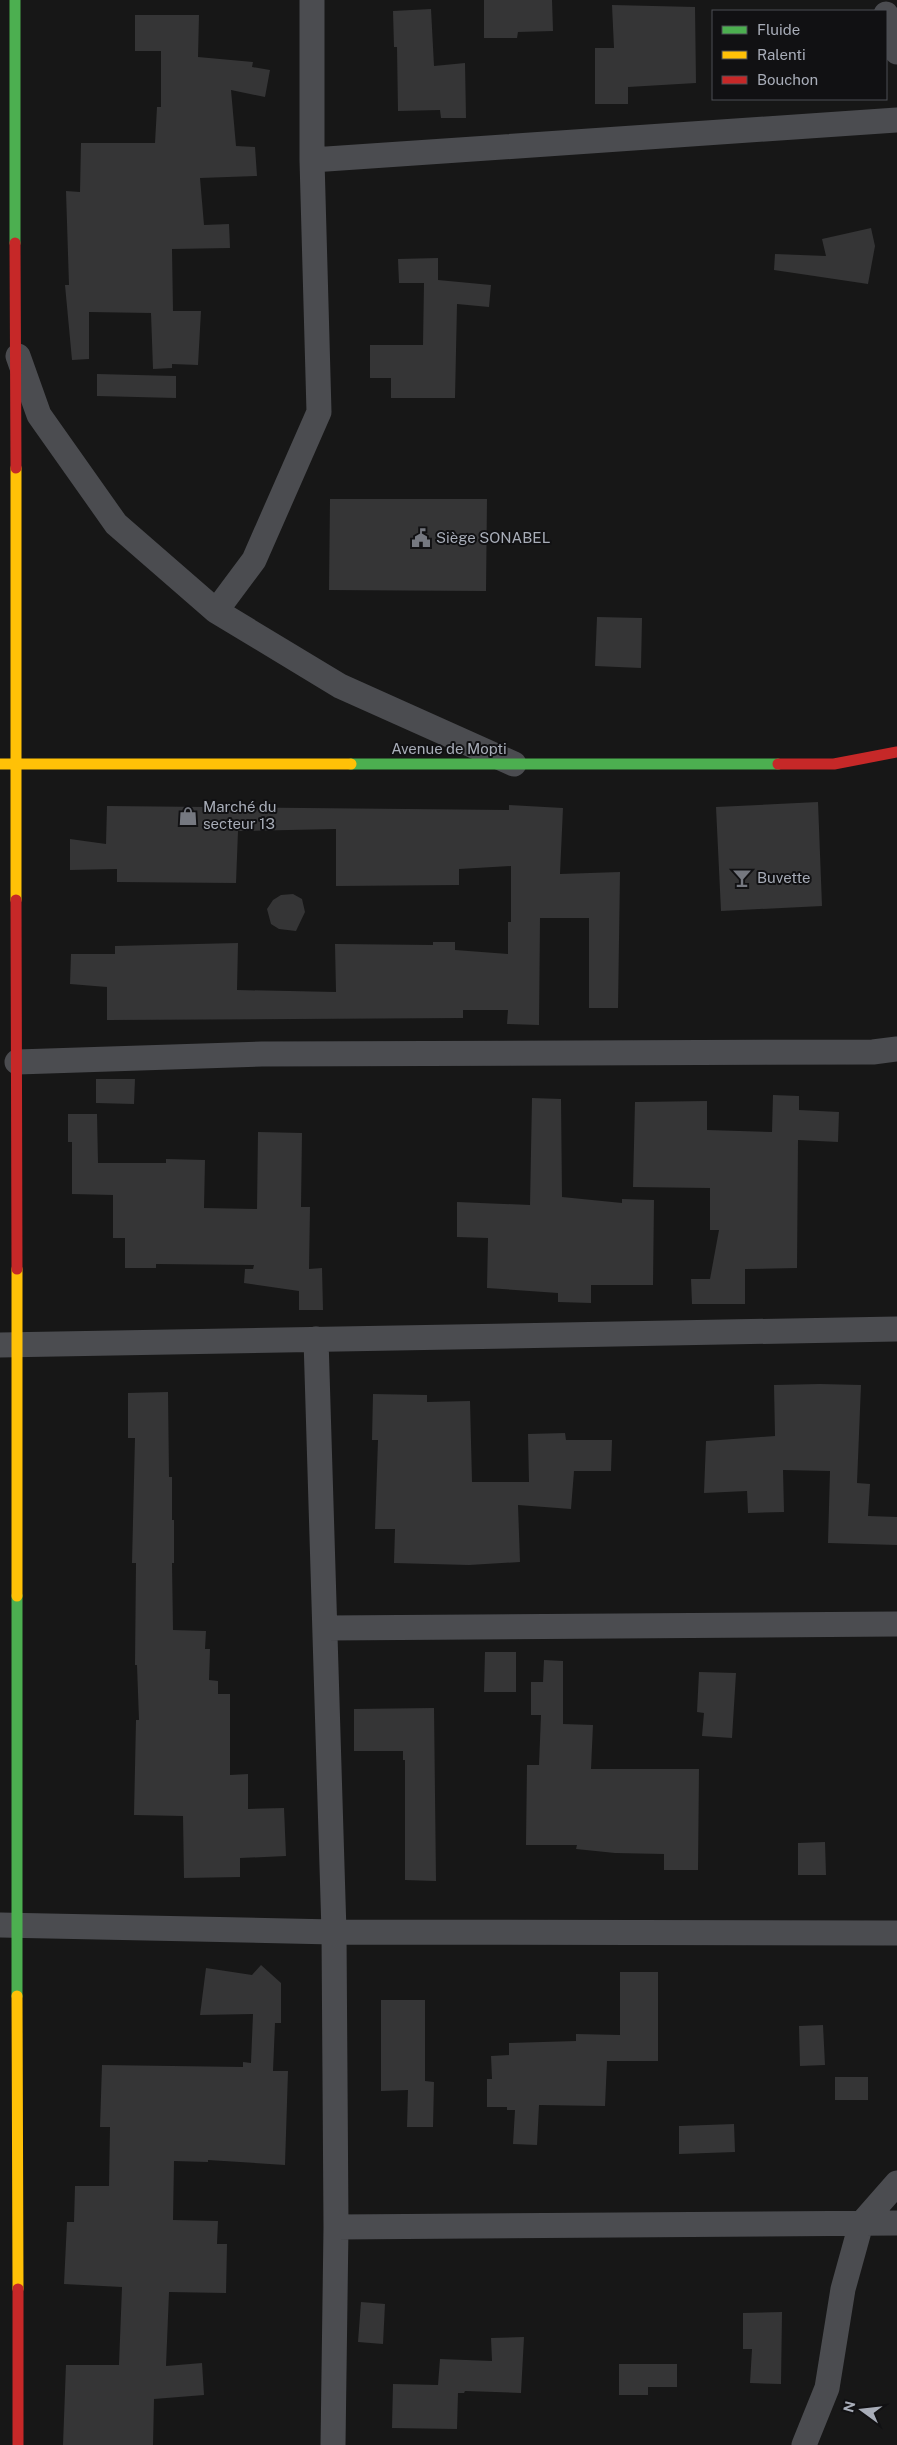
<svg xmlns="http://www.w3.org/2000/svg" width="897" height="2445" font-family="'Public Sans',sans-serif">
  <rect width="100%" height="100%" fill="#171717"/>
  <path fill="#353536" d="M484,0h68l1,31 -35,1 -1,6h-33z
    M612,5l83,2 1,76 -68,4v17h-33v-56h19z
    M431,9l3,57 31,-3 1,55h-25l-1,-8 -42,1 -1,-64h-3l-1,-36z
    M135,15h64l-1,42 55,5 -1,5 18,3 -5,27 -34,-7 5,56 19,1 2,29 -57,2 4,47 25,-1 1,24 -58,1 1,62h28l-3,54 -26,-1v4l-19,1 -2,-56 -62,-1v47l-17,1 -7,-75h4l-3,-94 14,1 1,-49h74l2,-36h4v-56h-26z
    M871,228l4,18 -7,38 -94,-14 1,-16 51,2 -4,-17z
    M438,258v22l53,5 -2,22 -32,-3 -2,94h-64v-20h-21v-33h53l1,-62h-25l-1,-24z
    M97,374l79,2v22l-79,-2z
    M330,499h157l-1,92 -157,-1z
    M597,617l45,1 -1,50 -46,-2z
    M818,802l4,104 -101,5 -5,-104z
    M509,805l54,3 -3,66 60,-2 -2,136h-29v-90h-49l-1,107 -32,-1 1,-14h-45v8l-356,2v-33l-37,-3 1,-30h44v-8l123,-3 -1,47 99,2 -1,-48 98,1v-3h22v8l53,4v-32h3v-56l-52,3v16l-123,1v-57l-98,2 -2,52 -119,-1v-13l-47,1v-31l36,5 1,-38 402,4z
    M293,894l9,5 3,13 -9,19 -17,-2 -8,-5 -4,-15 6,-9 8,-5z
    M96,1079h39l-1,25 -38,-1z
    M773,1095l26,1v14l40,2 -1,30 -40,-2 -1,128 -52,1v35h-53l-1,-25h19l9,-49h-9v-42l-77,-1 2,-85 72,-1v29l65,2z
    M532,1098l29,1 1,98 60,6v-4l32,1 -1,85h-62v18l-33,-1v-9l-71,-5 1,-50 -31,-1v-35l73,3z
    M68,1114h29l1,49h68v-4l39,1 -1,48 53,1 1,-77 44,1 -1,74h9l-1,62 13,-1 1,42h-24v-19l-55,-8 1,-14h8l1,-4 -98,-1v4h-31v-30h-12v-43l-41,-1v-52h-4z
    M820,1384l41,1 -4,98 13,1 -2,32 29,1v28l-69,-2 2,-72 -47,-1 1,42 -36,1 -1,-22 -43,2 2,-52 69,-5 -1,-51z
    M168,1392l1,85h3v43h2v43h-2l1,67 33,1 -1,18h5l-1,31 9,1v13h12v81l18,-1v35l36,-1 2,48 -46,2v19l-56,1 -1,-62 -49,-1 2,-95h3l-2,-55h-2l1,-102h-4l3,-125h-7v-45z
    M373,1394l54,1v7l43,-1 2,81h57l-1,-48 37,-1 1,7h46l-1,31h-37l-3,38 -53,-4 2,57 -51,3 -75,-2 1,-34h-20l3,-89h-6z
    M485,1652h31v40h-32z
    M544,1660l19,1v63l30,1 -2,44h108l-1,101h-34v-16l-49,-1 -39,-4 1,-4h-51l1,-80h12l2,-50h-10v-33h12z
    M699,1672l37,1 -4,65 -30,-2 2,-23 -7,-1z
    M434,1708l2,173 -31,-1v-120h-2v-9h-49v-42z
    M825,1842l1,33h-28v-32z
    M261,1965l20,18v40h-6l-2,48h15l-3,94 -77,-5v2l-34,-1 -1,59 45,1 -1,23h10l-1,49 -57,-1 -3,74 36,-3 2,32 -50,4 -1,46h-90l3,-80h53l3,-78 -58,-3 3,-62h7l1,-36h34l1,-59h-10l2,-62 141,2v-5l8,1 2,-49 -53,1 6,-47 46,7z
    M620,1972h38v89h-51l-2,45 -66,-1 -2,40 -24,-1 2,-34h-8v-3h-20v-28h5l-1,-23 18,-1v-12l67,-2v-7l44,1z
    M381,2000h44v81l9,1 -1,45h-26l1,-37 -27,1z
    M823,2025l2,40 -25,1 -1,-40z
    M835,2077h33v23h-33z
    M734,2124l1,28 -56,2v-28z
    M361,2302l24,2 -2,40 -25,-2z
    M782,2312l-1,72 -31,-1 2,-34h-9v-36z
    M524,2337l-3,56 -56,-2 -1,2h-6l-1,36 -65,-1 1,-44 45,1 2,-26 52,2 -1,-23z
    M619,2364h58v23h-29v8h-29z"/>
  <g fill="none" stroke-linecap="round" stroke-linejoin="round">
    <path stroke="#4b4c50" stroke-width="25" d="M886,14l11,38
      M312,160l585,-40
      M18,356l21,59 77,109 100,87 38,-51 65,-148 -7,-252v-160
      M216,611l124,75 174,78
      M17,1062l245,-8 611,-2 24,-3
      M316,1339l18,593 2,295 -3,218
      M0,1345l897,-16
      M326,1628l571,-4
      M0,1925l334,7 563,1
      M336,2227l561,-4
      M804,2445l23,-57 16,-99 18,-65 36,-41"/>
    <path stroke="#4caf50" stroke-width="11" d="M15,0v243
      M351,764h427
      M17,1596v400"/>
    <path stroke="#ffc107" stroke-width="11" d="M16,468v432
      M0,764h351
      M17,1269v327
      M17,1996l1,293"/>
    <path stroke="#c62828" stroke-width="11" d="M15,243l1,225
      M778,764h56l63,-12
      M16,900l1,369
      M18,2289v156"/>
  </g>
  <defs>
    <g id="civic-bare" transform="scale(1.5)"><path d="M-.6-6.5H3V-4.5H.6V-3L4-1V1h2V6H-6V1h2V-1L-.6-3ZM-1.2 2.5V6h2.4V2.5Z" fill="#757880" stroke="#111113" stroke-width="2.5" paint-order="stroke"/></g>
    <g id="shop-bare" transform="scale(1.5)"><path d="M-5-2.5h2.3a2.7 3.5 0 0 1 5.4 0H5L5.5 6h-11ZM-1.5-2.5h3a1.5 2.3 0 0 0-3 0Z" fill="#757880" stroke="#111113" stroke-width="2.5" paint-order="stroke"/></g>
    <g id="bar-bare" transform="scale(1.5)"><path d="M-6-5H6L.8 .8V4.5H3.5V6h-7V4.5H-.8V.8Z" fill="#757880" stroke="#111113" stroke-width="2.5" paint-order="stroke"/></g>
  </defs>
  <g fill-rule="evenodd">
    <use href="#civic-bare" x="421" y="538"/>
    <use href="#shop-bare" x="188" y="816"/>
    <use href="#bar-bare" x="742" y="878"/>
  </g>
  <g text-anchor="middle" stroke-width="4" stroke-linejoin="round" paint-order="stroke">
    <g font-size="15" fill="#a8adb8" stroke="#111113" text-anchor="start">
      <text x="436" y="543">Siège SONABEL</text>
      <text x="203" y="812">Marché du<tspan x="203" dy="17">secteur 13</tspan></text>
      <text x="757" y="883">Buvette</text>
    </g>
    <g font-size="15" fill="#a8adb8" stroke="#111113">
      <text x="449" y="754">Avenue de Mopti</text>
    </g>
  </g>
  <rect x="712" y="10" width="175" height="90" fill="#111113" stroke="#4d4f55"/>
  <rect x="722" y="26" width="25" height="8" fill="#4caf50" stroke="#4d4f55"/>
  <text x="757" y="35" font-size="15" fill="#a8adb8">Fluide</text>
  <rect x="722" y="51" width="25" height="8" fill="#ffc107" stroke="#4d4f55"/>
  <text x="757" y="60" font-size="15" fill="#a8adb8">Ralenti</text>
  <rect x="722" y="76" width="25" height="8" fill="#c62828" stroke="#4d4f55"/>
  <text x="757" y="85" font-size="15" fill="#a8adb8">Bouchon</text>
  <g transform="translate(862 2410) rotate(285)" stroke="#111113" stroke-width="4" paint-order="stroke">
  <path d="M0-4L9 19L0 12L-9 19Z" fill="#a8adb8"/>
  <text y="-8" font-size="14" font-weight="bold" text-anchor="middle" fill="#a8adb8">N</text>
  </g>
</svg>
